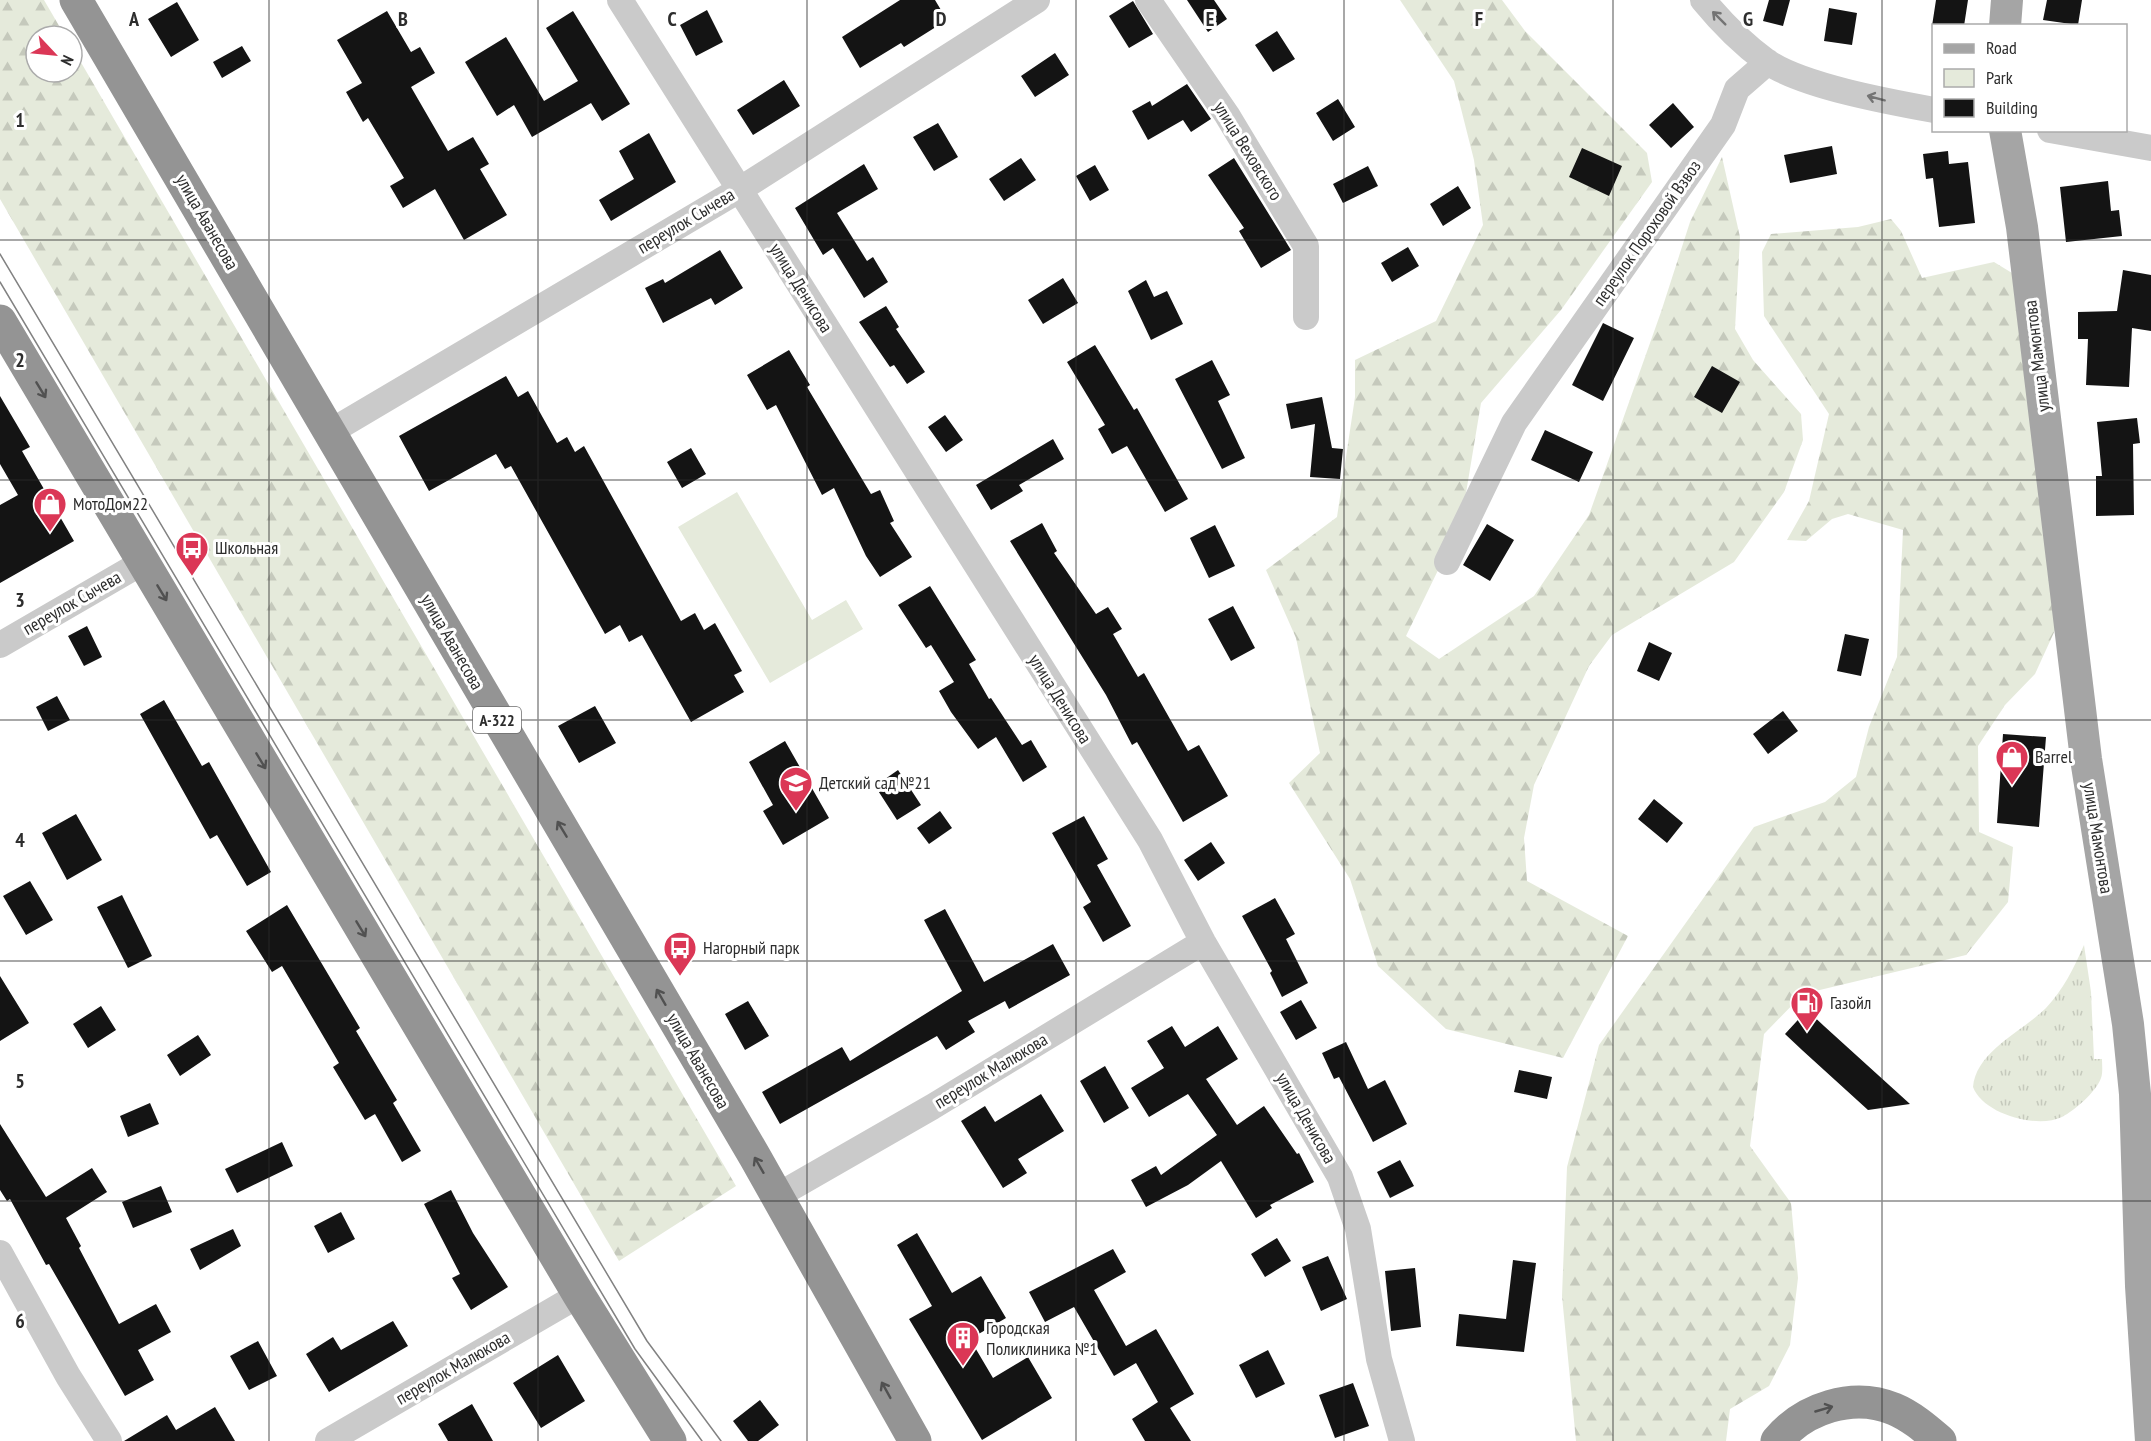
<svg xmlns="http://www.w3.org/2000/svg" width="2151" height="1441" font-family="'PT Sans Narrow',sans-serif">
  <defs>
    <pattern id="grass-tufts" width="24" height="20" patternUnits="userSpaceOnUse" patternTransform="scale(1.5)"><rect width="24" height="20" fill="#e5eadb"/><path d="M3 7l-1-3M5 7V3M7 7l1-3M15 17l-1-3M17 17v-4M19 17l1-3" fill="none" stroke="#c5c9bc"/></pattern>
    <pattern id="forest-firs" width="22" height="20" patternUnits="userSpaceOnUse" patternTransform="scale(1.5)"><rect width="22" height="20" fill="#e5eadb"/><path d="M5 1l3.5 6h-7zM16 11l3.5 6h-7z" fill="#c5c9bc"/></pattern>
  </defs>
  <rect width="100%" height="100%" fill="#fff"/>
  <path fill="url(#grass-tufts)" d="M2084,945l7,47 3,67h8c0,5 1,14 -1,19 -5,14 -26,32 -39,39 -25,12 -79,-3 -89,-30 3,-36 50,-56 73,-79 17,-18 28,-40 38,-63z"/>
  <path fill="url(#forest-firs)" d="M0,0h44l21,36h-29v36h36v-25l664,1139 -117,75 -619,-1062z
    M1400,0h102l23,31 122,122 5,29 -91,128 -80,93 -20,120 -55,113 33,23 95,-63 55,-81 72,-203 29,-90 32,-65 18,80 -5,92 18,31 48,54 2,26 -19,52 -50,70 -122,73 -23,31 -55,119 -10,53 3,43 101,55 -65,122 -117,-29 -68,-63 -28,-87 -61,-96 31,-30 -24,-115 -30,-68 71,-53 18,-120v-37l81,-39 47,-96 -9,-65 -20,-79z
    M1891,219l10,12 21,47 72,-16 18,11 44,355 -21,46 -30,31 -27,41 1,86 34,15 -5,55 -42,53 -163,39 -39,40 -14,112 41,57 7,75 -8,67 -21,41 -39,23 -4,32h-150l-14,-145 5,-129 32,-122 155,-218 71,-25 31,-25 13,-50 28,-70 6,-127 -55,-16 -16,5 -26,22 -19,-1 22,-39 20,-87 -65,-98 -2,-64 9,-18 87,-7z"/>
  <path fill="#e5eadb" d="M737,492l75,128 34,-20 17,29 -93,54 -92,-156z"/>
  <path fill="#141414" d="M900,0h35l12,20 -43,27 -3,-4 -41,25 -18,-31z
    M1187,0h27l13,19 -19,13z
    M1769,0h21l-7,26 -20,-5z
    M1936,0h32l-4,26h-32z
    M2047,0h35l-4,25 -35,-5z
    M1133,1l20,33 -24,14 -20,-32z
    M177,2l22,38 -28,17 -23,-38z
    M1829,8l28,5 -5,32 -28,-4z
    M707,10l16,32 -27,14 -16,-31z
    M387,11l24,41 9,-5 15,26 -24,14 37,64 25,-14 16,27 -9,5 27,46 -43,25 -29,-51 -32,19 -13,-22 14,-8 -36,-60 -5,4 -17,-30 16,-9 -25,-43z
    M573,11l57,93 -28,17 -11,-18 -59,34 -18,-32 -17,11 -32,-54 41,-25 38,64 34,-20 -32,-53z
    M1277,31l18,28 -22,13 -18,-27z
    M242,46l9,15 -29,17 -9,-16z
    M1055,53l14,22 -34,22 -14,-21z
    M784,80l16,26 -47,29 -16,-25z
    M1187,84l24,35 -20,13 -8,-12 -35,20 -16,-29 18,-10 2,5z
    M1338,99l17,28 -22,14 -17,-28z
    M1673,103l21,24 -23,21 -22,-23z
    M938,123l20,34 -24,14 -21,-34z
    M649,133l27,49 -65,39 -12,-21 35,-21 -15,-28z
    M1832,146l5,28 -47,9 -6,-28z
    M1582,148l40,18 -13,30 -40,-19z
    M1948,151l1,13 19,-2 7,61 -36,4 -6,-49 -7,1 -3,-25z
    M1021,158l15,22 -32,21 -15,-22z
    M1234,158l57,92 -30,18 -22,-37 5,-3 -36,-53z
    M864,164l14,25 -41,24 30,48 6,-4 15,25 -24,16 -31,-50 -10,7 -28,-47z
    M1095,165l14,25 -19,11 -14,-25z
    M1368,166l10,20 -35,17 -10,-19z
    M2108,181l3,30 8,-1 3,26 -56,6 -6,-55z
    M1458,186l13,22 -28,18 -13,-22z
    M1408,247l11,19 -27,16 -11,-19z
    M720,250l23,38 -28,17 -4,-7 -48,25 -18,-35 18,-9 2,4z
    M2123,270l28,5v56l-19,-3 -3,59 -43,-2 2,-46h-10v-27l39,-1z
    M1063,278l15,25 -35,21 -15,-24z
    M1146,280l8,17 13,-6 16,33 -32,16 -23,-49z
    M886,306l13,21 -3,2 29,43 -18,12 -13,-19 -4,2 -31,-45z
    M1603,323l31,15 -31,63 -31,-16z
    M1095,345l39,65 3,-2 51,91 -23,13 -38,-66 -15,8 -14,-25 7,-4 -38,-63z
    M789,350l21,35 -3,2 64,107 9,-4 14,31 -4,2 22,34 -32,20 -14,-21 -32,-68 -12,7 -46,-90 -9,5 -20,-35z
    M1212,360l18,35 -12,6 27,57 -23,11 -47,-90z
    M1712,366l28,16 -18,31 -28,-16z
    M506,376l12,21 10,-6 29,52 10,-6 8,15 9,-6 97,175 14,-8 9,17 11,-7 27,48 -8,4 10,17 -53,30 -49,-87 -13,7 -9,-17 -15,9 -94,-168 -6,3 -9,-15 -67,37 -30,-55z
    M0,396l30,51 -8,4 52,90 -74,42v-78l18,-10 -18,-31z
    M1322,397l10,51 11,1 -3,30 -30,-2 5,-53 -24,5 -5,-25z
    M945,415l18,25 -17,12 -18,-25z
    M2137,418l3,25 -7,1 1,71 -38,1v-40h6l-5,-54z
    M1545,430l48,22 -14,30 -48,-22z
    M1053,439l11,20 -45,26 4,6 -32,19 -15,-25z
    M691,448l15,26 -24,14 -15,-26z
    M1042,523l15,28 -3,2 42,61 12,-7 14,22 -9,5 25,43 6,-4 44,78 11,-6 29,51 -45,26 -46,-80 -5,3 -26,-50 -96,-154z
    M1487,524l27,16 -24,41 -27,-16z
    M1215,525l20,41 -26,12 -19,-40z
    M930,586l46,74 -7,4 20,35 2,-1 31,47 9,-5 16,27 -24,15 -27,-45 -18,12 -27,-37 -12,-21 15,-9 -23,-37 -5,3 -28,-43z
    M1233,606l22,42 -24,13 -23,-42z
    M87,626l15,31 -18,9 -16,-30z
    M1845,634l24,5 -8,37 -24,-5z
    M1649,642l23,11 -13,28 -22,-10z
    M57,696l13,24 -22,11 -12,-24z
    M164,700l38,66 7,-4 62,110 -24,14 -30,-51 -7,4 -70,-125z
    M595,706l21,37 -37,20 -21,-37z
    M1783,711l15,20 -30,23 -15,-20z
    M2003,734l43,3 -7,90 -42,-4z
    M785,741l44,77 -46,27 -20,-34 10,-6 -24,-43z
    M898,770l23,35 -24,15 -22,-34z
    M1654,799l29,24 -16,20 -29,-24z
    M940,811l12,17 -23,16 -12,-16z
    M76,814l26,46 -35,20 -25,-47z
    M1084,816l24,43 -11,6 34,61 -28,16 -20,-35 8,-5 -39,-69z
    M1211,842l14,21 -27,18 -14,-21z
    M30,881l23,39 -27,15 -23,-39z
    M122,895l30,61 -24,12 -31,-61z
    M1275,898l20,36 -9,5 22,44 -26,14 -12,-24 2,-2 -30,-55z
    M287,905l73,123 -4,3 41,69 -4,3 28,48 -19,11 -27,-48 -10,6 -32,-53 6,-4 -57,-97 -10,6 -26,-41z
    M945,909l39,73 69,-38 17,31 -61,34 -4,-8 -37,20 7,11 -29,18 -9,-14 -157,88 -18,-32 80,-45 8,14 112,-70 -38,-71z
    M0,976l29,47 -29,18z
    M1301,1000l16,28 -21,12 -16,-28z
    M748,1001l21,35 -24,14 -20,-36z
    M101,1006l15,24 -28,18 -15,-24z
    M1807,1010l17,16 86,78 -42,6 -66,-60 -17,-16z
    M1172,1026l13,21 33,-21 20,33 -32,20 31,46 27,-19 33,48 2,-1 15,29 -44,23 2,3 -16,10 -35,-57 -33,24 -42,22 -15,-27 25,-14 5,9 56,-40 -29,-41 -39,23 -18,-29 33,-20 -17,-27z
    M198,1035l13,20 -31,21 -13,-21z
    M1346,1042l22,47 17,-9 22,44 -34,18 -34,-65 -5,2 -12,-26z
    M1105,1066l24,42 -25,15 -24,-42z
    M1519,1070l33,7 -5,22 -33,-7z
    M1041,1094l23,37 -46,28 9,14 -24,15 -42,-67 24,-15 10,16z
    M150,1103l9,21 -31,13 -8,-21z
    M0,1124l46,73 46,-29 15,24 -41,26 15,28 -2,2 40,76 37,-20 15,28 -33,18 16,30 -29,16 -76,-132 -3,1 -36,-66 -3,2 -7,-11z
    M282,1142l11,24 -56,27 -12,-24z
    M1400,1160l14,26 -24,12 -13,-26z
    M161,1186l11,26 -39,16 -11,-26z
    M451,1190l22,43 35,54 -37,23 -19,-32 8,-4 -36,-70z
    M341,1212l14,27 -27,14 -14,-27z
    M233,1229l8,17 -41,24 -10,-21z
    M917,1233l35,60 29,-17 25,42 -36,21 23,39 35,-21 24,41 -70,42 -73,-121 23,-13 -35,-61z
    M1277,1238l14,23 -26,16 -14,-23z
    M1113,1249l13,23 -32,18 32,56 30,-17 38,65 -24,14 21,33h-46l-13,-22 26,-17 -22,-39 -22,13 -40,-69 -29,15 -16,-30z
    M1328,1256l19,43 -26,12 -19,-44z
    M1513,1260l23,3 -12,89 -68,-6 3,-32 47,5z
    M1415,1268l6,59 -30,4 -6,-60z
    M393,1321l15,25 -79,46 -23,-38 27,-17 8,13z
    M258,1341l19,35 -28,14 -19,-34z
    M1268,1350l17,34 -29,14 -17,-33z
    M558,1355l27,46 -44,27 -28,-45z
    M1353,1383l16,43 -34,12 -16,-43z
    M760,1400l19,25 -21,16h-10l-15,-20z
    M472,1404l21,37h-45l-10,-17z
    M215,1407l20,34h-111l43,-26 9,15z"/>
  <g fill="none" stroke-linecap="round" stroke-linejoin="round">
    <path stroke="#cacaca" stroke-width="26" d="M620,0l530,840 53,102 137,235 18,52 21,130 23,82
      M1148,0l79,115 79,131v71
      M1703,0c18,22 40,44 63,61 35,25 124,41 168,49
      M2050,130l101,18
      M330,432l409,-242 298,-190
      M1447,562l67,-139 209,-298 14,-36 31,-27
      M0,645l143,-83
      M777,1196l155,-89 271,-165
      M0,1253l68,123 41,65
      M328,1441l251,-146"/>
    <path stroke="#a5a5a5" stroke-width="32" d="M2005,26l2,-26
      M2005,130l17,97 64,532 42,265 7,70 6,192 10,155"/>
    <path stroke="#949494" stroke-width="33" d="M76,0l679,1157 160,284
      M0,321l579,974 91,146
      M1777,1441c27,-33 76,-49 117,-32 17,7 32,20 46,32"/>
    <path stroke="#828282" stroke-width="1.5" d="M0,254l647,1087 74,100
      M0,282l635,1067 67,92"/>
  </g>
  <defs><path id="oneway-shaft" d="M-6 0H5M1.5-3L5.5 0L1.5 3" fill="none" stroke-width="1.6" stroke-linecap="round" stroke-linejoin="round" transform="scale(1.5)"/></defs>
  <g stroke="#747474">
    <use href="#oneway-shaft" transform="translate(1719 18) rotate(-135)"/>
    <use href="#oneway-shaft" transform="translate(1876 98) rotate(-165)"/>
  </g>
  <g stroke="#515151">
    <use href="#oneway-shaft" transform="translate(41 390) rotate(59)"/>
    <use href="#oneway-shaft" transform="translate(162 593) rotate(59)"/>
    <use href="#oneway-shaft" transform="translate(261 761) rotate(59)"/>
    <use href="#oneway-shaft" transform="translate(562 829) rotate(-121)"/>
    <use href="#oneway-shaft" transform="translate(361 929) rotate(59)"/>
    <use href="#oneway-shaft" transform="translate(661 997) rotate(-120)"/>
    <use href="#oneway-shaft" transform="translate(759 1165) rotate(-120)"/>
    <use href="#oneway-shaft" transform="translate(886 1390) rotate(-119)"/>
    <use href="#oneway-shaft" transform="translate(1824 1409) rotate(-16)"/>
  </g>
  <path fill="none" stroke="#2d2d2d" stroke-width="1.5" stroke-opacity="0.55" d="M269,0v1441M538,0v1441M807,0v1441M1076,0v1441M1344,0v1441M1613,0v1441M1882,0v1441M0,240h2151M0,480h2151M0,720h2151M0,961h2151M0,1201h2151"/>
  <defs>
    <g id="shop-pin" transform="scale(1.725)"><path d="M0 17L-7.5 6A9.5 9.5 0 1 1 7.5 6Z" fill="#db3756" stroke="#fff"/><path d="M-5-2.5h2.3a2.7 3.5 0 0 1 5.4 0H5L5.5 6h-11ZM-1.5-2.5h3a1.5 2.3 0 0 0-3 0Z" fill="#fff"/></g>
    <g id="bus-pin" transform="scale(1.725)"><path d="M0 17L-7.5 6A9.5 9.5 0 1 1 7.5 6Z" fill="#db3756" stroke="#fff"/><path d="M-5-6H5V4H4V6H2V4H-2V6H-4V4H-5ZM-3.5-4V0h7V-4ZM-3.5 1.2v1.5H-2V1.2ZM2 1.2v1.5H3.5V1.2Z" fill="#fff"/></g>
    <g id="school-pin" transform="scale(1.725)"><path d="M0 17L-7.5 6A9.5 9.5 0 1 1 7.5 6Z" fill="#db3756" stroke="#fff"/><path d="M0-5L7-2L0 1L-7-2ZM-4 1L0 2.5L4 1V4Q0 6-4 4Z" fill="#fff"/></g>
    <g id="fuel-pin" transform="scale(1.725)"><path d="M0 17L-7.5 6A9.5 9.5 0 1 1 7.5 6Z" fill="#db3756" stroke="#fff"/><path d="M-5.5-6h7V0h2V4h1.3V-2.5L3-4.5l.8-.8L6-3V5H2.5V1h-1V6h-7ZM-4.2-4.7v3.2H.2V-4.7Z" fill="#fff"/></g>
    <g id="building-pin" transform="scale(1.725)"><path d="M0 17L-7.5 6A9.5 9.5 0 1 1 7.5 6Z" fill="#db3756" stroke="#fff"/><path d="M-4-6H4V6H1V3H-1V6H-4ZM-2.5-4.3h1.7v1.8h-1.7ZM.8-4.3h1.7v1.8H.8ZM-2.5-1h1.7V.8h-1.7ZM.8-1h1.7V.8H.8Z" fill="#fff"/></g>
  </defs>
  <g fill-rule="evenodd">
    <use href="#shop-pin" x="50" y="504"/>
    <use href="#bus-pin" x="192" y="548"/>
    <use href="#shop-pin" x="2012" y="757"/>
    <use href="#school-pin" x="796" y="783"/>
    <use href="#bus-pin" x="680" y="948"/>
    <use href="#fuel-pin" x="1807" y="1003"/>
    <use href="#building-pin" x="963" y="1338"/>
  </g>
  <g text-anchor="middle" stroke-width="6" stroke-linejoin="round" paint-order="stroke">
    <rect fill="#fff" stroke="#6c6c6c" stroke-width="1.5" x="473" y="707" width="48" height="26" rx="4.5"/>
    <g font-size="16" font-weight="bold" fill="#2d2d2d">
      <text x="497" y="726">А-322</text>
    </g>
    <g font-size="18" fill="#2d2d2d" stroke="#fff">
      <text transform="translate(1248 151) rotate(58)" y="6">улица Веховского</text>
      <text transform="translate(686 221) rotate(-31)" y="6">переулок Сычева</text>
      <text transform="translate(207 222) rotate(60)" y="6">улица Аванесова</text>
      <text transform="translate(1647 233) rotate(-55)" y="6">переулок Пороховой Взвоз</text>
      <text transform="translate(801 288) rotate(58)" y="6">улица Денисова</text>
      <text transform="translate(2037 356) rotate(-97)" y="6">улица Мамонтова</text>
      <text transform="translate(72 603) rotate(-30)" y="6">переулок Сычева</text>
      <text transform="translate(452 642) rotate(60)" y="6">улица Аванесова</text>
      <text transform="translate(1060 699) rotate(58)" y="6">улица Денисова</text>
      <text transform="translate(2098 838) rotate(81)" y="6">улица Мамонтова</text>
      <text transform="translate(698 1061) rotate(60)" y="6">улица Аванесова</text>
      <text transform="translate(991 1071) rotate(-31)" y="6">переулок Малюкова</text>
      <text transform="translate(1306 1118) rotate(60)" y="6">улица Денисова</text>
      <text transform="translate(453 1368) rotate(-30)" y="6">переулок Малюкова</text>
    </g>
    <g font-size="18" fill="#2d2d2d" stroke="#fff" text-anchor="start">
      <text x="73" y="510">МотоДом22</text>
      <text x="215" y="554">Школьная</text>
      <text x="2035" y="763">Barrel</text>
      <text x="819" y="789">Детский сад №21</text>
      <text x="703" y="954">Нагорный парк</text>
      <text x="1830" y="1009">Газойл</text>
      <text x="986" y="1334">Городская<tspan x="986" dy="21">Поликлиника №1</tspan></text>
    </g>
  </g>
  <g font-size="20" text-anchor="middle" font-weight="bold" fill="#2d2d2d" stroke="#fff" stroke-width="6" stroke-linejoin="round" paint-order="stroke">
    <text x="134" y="26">A</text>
    <text x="403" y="26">B</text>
    <text x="672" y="26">C</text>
    <text x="941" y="26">D</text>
    <text x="1210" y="26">E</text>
    <text x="1479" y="26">F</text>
    <text x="1748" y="26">G</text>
    <text x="20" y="127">1</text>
    <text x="20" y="367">2</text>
    <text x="20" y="607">3</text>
    <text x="20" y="847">4</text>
    <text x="20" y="1088">5</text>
    <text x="20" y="1328">6</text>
  </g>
  <rect x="1932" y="24" width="195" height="108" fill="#ffffff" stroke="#ababab" stroke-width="1.5"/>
  <rect x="1944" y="44" width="30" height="9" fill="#a5a5a5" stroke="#ababab" stroke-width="1.5"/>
  <text x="1986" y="54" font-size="18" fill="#2d2d2d">Road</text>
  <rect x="1944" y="69" width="30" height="18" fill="#e5eadb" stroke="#ababab" stroke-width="1.5"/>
  <text x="1986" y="84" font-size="18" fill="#2d2d2d">Park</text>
  <rect x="1944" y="99" width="30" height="18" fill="#141414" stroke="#ababab" stroke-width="1.5"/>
  <text x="1986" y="114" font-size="18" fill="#2d2d2d">Building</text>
  <g transform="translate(54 54) rotate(116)"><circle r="28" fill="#ffffff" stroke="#ababab" stroke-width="1.5"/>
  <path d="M0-4.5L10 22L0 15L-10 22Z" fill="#db3756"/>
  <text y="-9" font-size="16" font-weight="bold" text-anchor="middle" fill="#2d2d2d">N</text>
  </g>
</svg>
